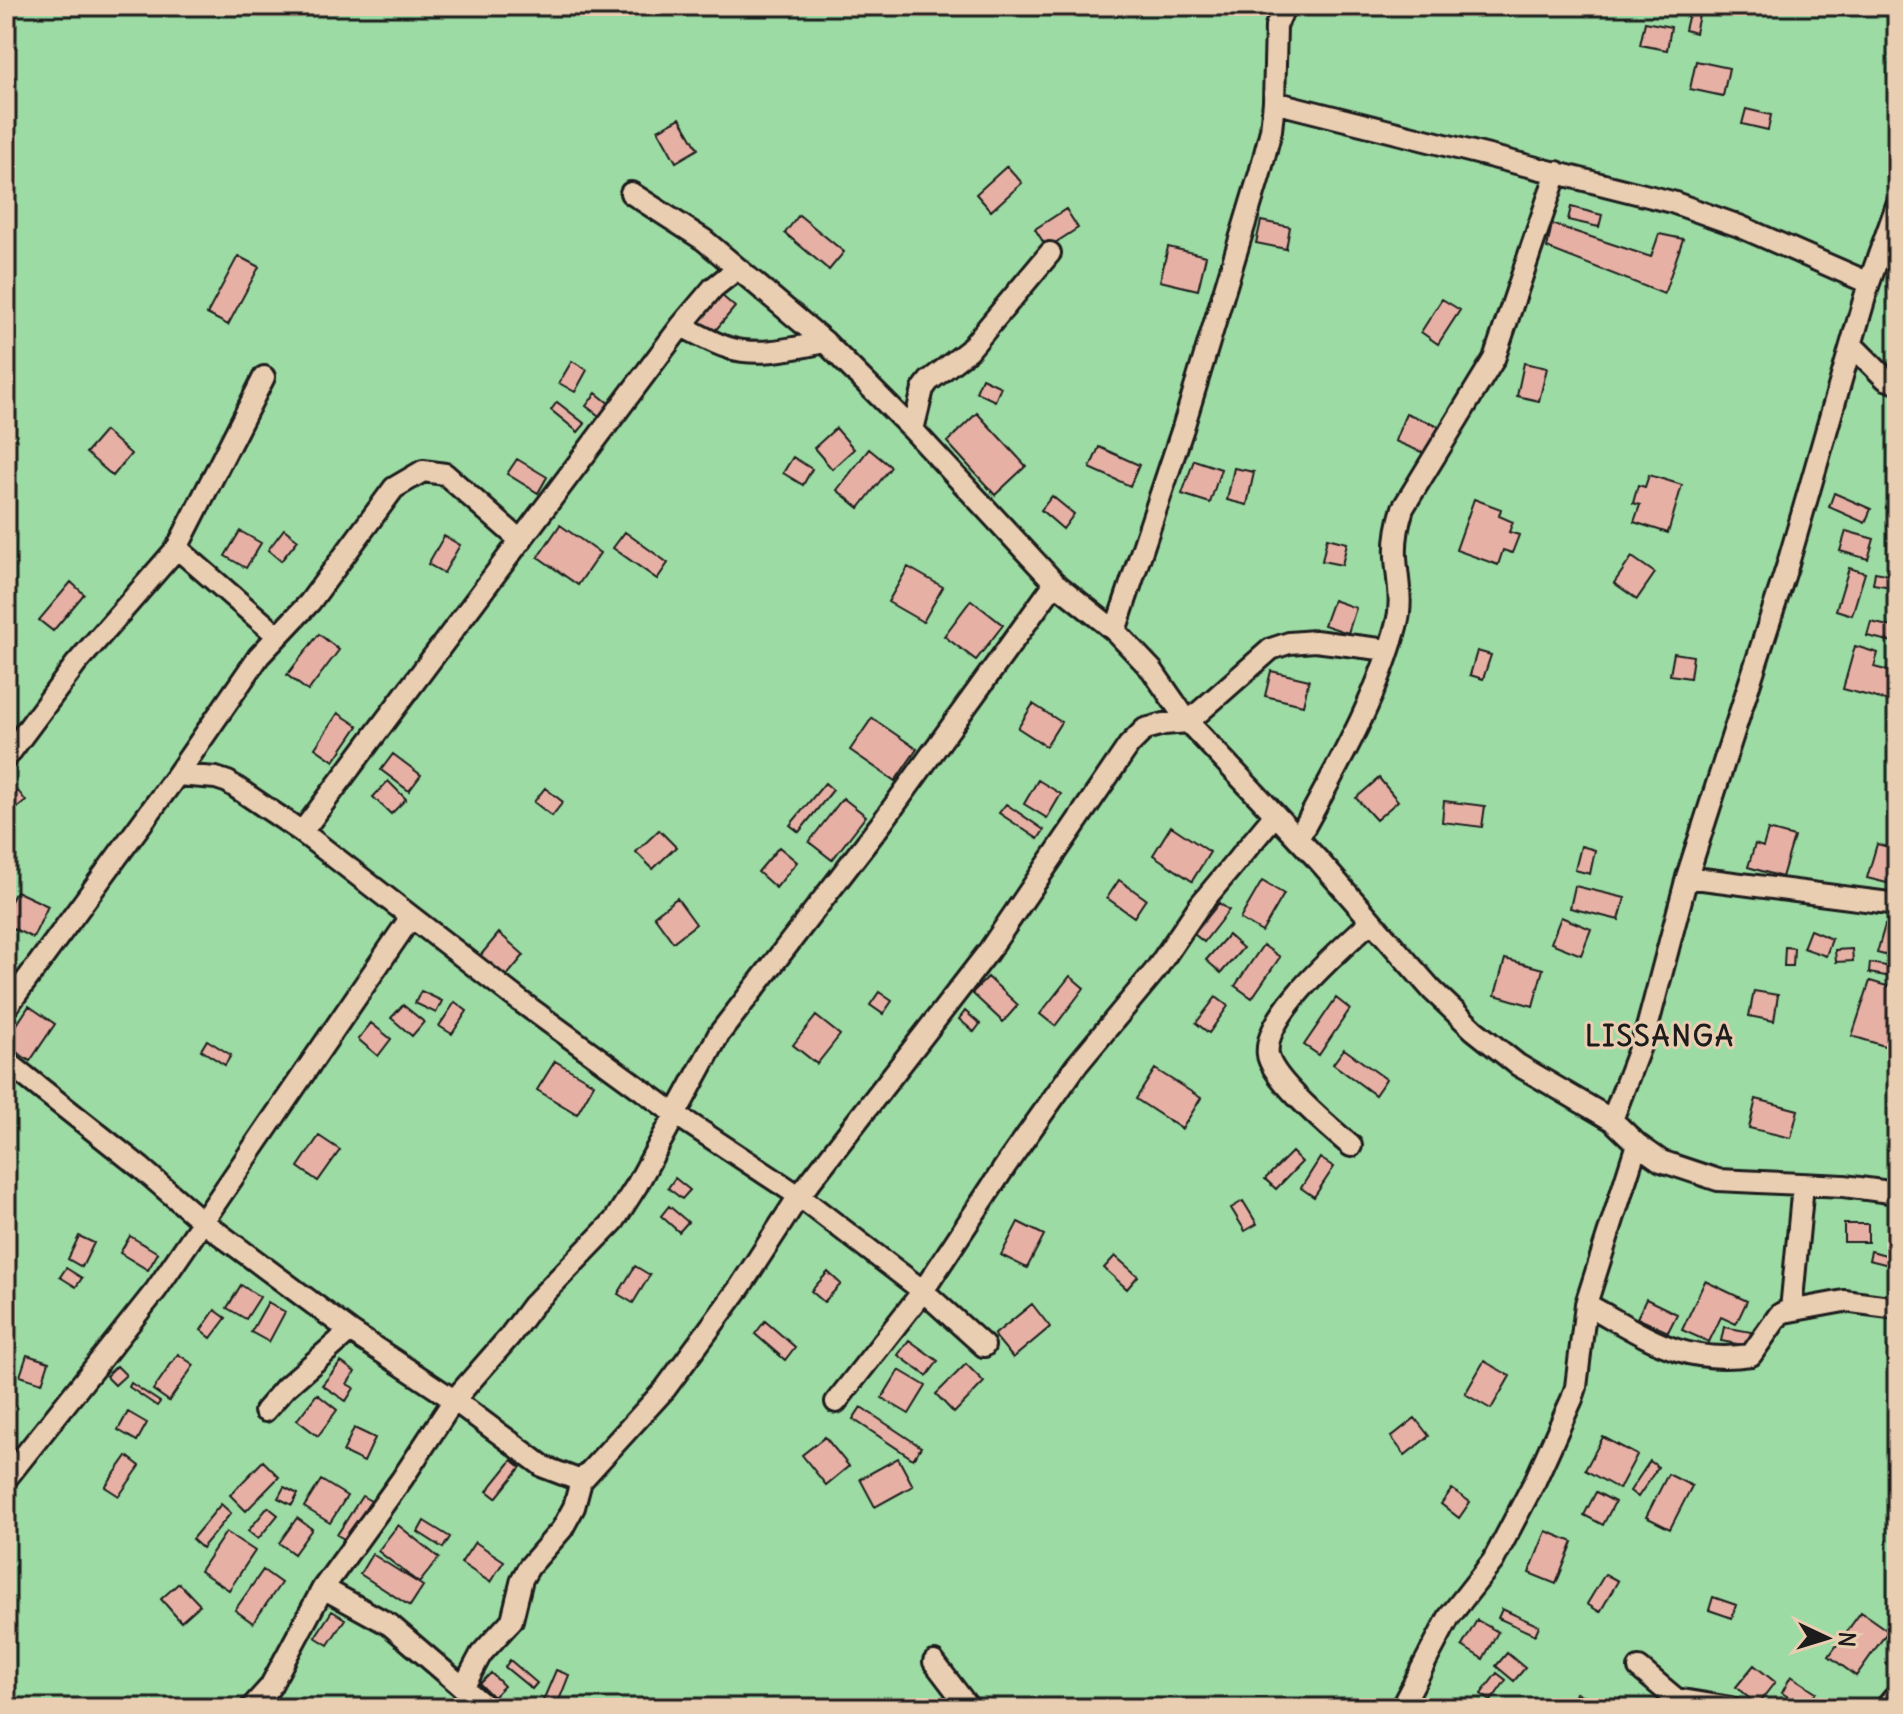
<svg xmlns="http://www.w3.org/2000/svg" width="1903" height="1714" font-family="Delius,sans-serif">
  <rect width="100%" height="100%" fill="#eaceb1"/>
  <filter id="ink" filterUnits="userSpaceOnUse"><feTurbulence type="fractalNoise" baseFrequency=".0125" numOctaves="2"/><feDisplacementMap in="SourceGraphic" scale="16" xChannelSelector="R" yChannelSelector="G"/><feConvolveMatrix kernelMatrix="1 2 1 2 8 2 1 2 1" color-interpolation-filters="sRGB"/></filter>
  <g filter="url(#ink)">
    <path fill="#9cdba4" stroke="#5c7c60" stroke-width="2" d="M6,6h1891v1702h-1891z"/>
    <path fill="#e6b1a4" stroke="#1c1c1c" stroke-width="2" d="M1689,13l10,2 -4,18 -10,-3z
      M1645,22l26,5 -4,23 -27,-5z
      M1696,61l33,7 -6,28 -33,-7z
      M1746,109l25,6 -3,15 -26,-6z
      M680,118l18,31 -22,13 -18,-32z
      M1007,166l15,17 -31,28 -15,-17z
      M1571,207l31,8 -3,12 -31,-7z
      M1066,209l12,19 -31,20 -12,-19z
      M799,215l45,37 -15,18 -44,-37z
      M1261,221l29,6 -4,22 -30,-6z
      M1552,224l99,33 8,-23 24,5 -19,55 -117,-46z
      M1168,247l38,9 -8,34 -38,-9z
      M238,256l21,11 -31,58 -21,-11z
      M713,288l22,19 -32,38 -22,-19z
      M1442,299l18,11 -22,34 -17,-12z
      M572,361l15,9 -12,22 -16,-9z
      M1524,363l23,5 -8,33 -22,-5z
      M982,378l19,9 -6,14 -19,-9z
      M596,393l15,12 -9,13 -16,-12z
      M557,402l28,22 -7,8 -27,-22z
      M977,413l49,53 -31,29 -48,-53z
      M1406,413l39,16 -12,28 -38,-16z
      M836,428l18,21 -22,20 -18,-21z
      M105,431l26,23 -18,22 -27,-23z
      M1099,447l40,18 -9,21 -40,-18z
      M869,449l22,18 -32,41 -22,-18z
      M793,457l19,12 -9,16 -20,-12z
      M517,459l30,18 -9,16 -31,-19z
      M1194,460l27,9 -11,34 -28,-9z
      M1234,468l20,4 -7,33 -20,-5z
      M1897,473v38l-11,-3z
      M1649,475l33,10 -14,48 -34,-11 6,-17 -7,-2 5,-18 7,2z
      M1834,493l37,16 -6,14 -36,-16z
      M1052,496l22,18 -11,15 -22,-19z
      M1474,499l27,10 -2,7 14,6 -4,10 10,3 -7,18 -9,-3 -5,15 -42,-15z
      M560,525l40,28 -22,32 -40,-28z
      M284,529l14,11 -17,21 -13,-11z
      M240,531l21,12 -15,25 -21,-12z
      M1846,531l28,8 -6,20 -28,-8z
      M625,532l43,31 -11,16 -44,-31z
      M444,536l16,9 -16,28 -16,-9z
      M1327,538l20,5 -5,22 -20,-4z
      M1632,557l23,16 -18,26 -23,-16z
      M908,567l35,20 -20,35 -35,-20z
      M1849,568l16,5 -13,42 -16,-5z
      M1875,572l22,4v12l-24,-4z
      M71,582l13,12 -31,37 -14,-11z
      M971,600l32,25 -27,35 -32,-24z
      M1333,600l23,8 -8,25 -24,-8z
      M1871,622l26,6v15l-30,-7z
      M319,634l20,16 -31,41 -21,-16z
      M1855,646l23,7 -4,14 23,6 -1,30 -53,-14z
      M1477,651l14,4 -8,24 -13,-4z
      M1674,653l19,3 -3,22 -20,-3z
      M1271,671l38,9 -6,25 -38,-9z
      M1033,704l28,18 -15,24 -28,-18z
      M338,713l20,13 -24,35 -19,-13z
      M872,718l45,31 -22,32 -45,-31z
      M393,754l28,21 -12,16 -28,-21z
      M1379,778l19,23 -22,19 -20,-22z
      M1038,780l23,14 -14,24 -23,-14z
      M388,781l18,18 -15,15 -18,-17z
      M825,783l8,7 -34,42 -9,-7z
      M545,788l18,14 -11,14 -18,-14z
      M18,791l8,10 -20,16v-16z
      M843,798l23,18 -34,44 -23,-18z
      M1444,801l41,5 -3,21 -40,-5z
      M1006,804l38,26 -6,9 -39,-26z
      M1171,826l39,26 -18,29 -39,-26z
      M659,830l17,17 -23,22 -17,-17z
      M1768,830l26,7 -12,40 -34,-10 7,-23 8,3z
      M1877,844l19,5 -9,34 -20,-5z
      M1581,846l14,4 -5,24 -15,-4z
      M779,847l18,15 -21,26 -18,-16z
      M1119,880l27,19 -12,18 -27,-19z
      M1262,881l22,13 -22,38 -22,-13z
      M1575,886l50,12 -6,22 -49,-12z
      M16,891l32,15 -15,32 -27,-13v-14z
      M677,898l19,26 -23,18 -19,-26z
      M1219,903l10,7 -25,32 -10,-8z
      M1561,917l30,12 -10,26 -30,-12z
      M1885,925l12,3v15l-4,14 -16,-4z
      M1810,930l22,9 -6,17 -23,-8z
      M499,933l25,22 -19,23 -25,-22z
      M1228,935l15,13 -22,25 -15,-13z
      M1263,945l17,12 -28,41 -17,-12z
      M1785,947l9,1 -1,18h-9z
      M1852,949l1,12 -17,1 -1,-12z
      M1505,959l38,10 -10,37 -38,-11z
      M1870,963l27,5v10l-28,-5z
      M1070,976l14,12 -29,38 -15,-12z
      M988,977l30,28 -15,17 -31,-29z
      M1870,981l27,8v40l-6,19 -39,-12z
      M421,991l21,10 -6,12 -21,-10z
      M1754,991l24,4 -4,26 -25,-5z
      M879,992l13,9 -9,13 -13,-9z
      M1216,997l12,9 -19,27 -13,-10z
      M1336,998l14,11 -31,46 -15,-10z
      M455,1002l12,9 -15,23 -13,-8z
      M403,1005l21,17 -12,14 -21,-18z
      M29,1006l26,18 -25,37 -24,-16v-4z
      M965,1011l15,13 -6,8 -15,-13z
      M816,1016l24,19 -23,29 -24,-19z
      M371,1023l20,16 -13,17 -20,-17z
      M207,1040l24,15 -6,10 -24,-15z
      M1344,1049l42,30 -11,16 -42,-31z
      M555,1061l39,23 -17,30 -40,-24z
      M1155,1069l46,29 -19,31 -46,-30z
      M1756,1099l42,11 -7,28 -42,-10z
      M319,1136l21,14 -22,31 -20,-14z
      M1292,1152l10,10 -26,27 -11,-10z
      M1320,1158l14,9 -20,30 -13,-9z
      M675,1178l15,12 -8,9 -14,-11z
      M1243,1201l14,23 -12,7 -14,-23z
      M669,1206l19,16 -9,10 -18,-16z
      M1018,1222l26,13 -17,33 -26,-13z
      M1844,1224h24v18h-24z
      M79,1236l15,7 -12,24 -14,-8z
      M130,1236l28,17 -10,17 -28,-17z
      M1871,1251l26,7v9l-28,-7z
      M1115,1256l23,20 -11,13 -23,-21z
      M635,1266l15,9 -17,28 -15,-9z
      M66,1268l16,10 -6,9 -16,-10z
      M828,1272l13,12 -17,18 -13,-11z
      M1705,1281l42,20 -11,23 -15,-7 -12,25 -27,-12z
      M241,1285l19,12 -14,22 -19,-11z
      M1646,1299l31,15 -9,18 -31,-14z
      M268,1302l17,10 -16,30 -18,-10z
      M1032,1304l18,23 -37,31 -19,-23z
      M215,1310l11,8 -15,20 -10,-8z
      M765,1321l30,26 -10,13 -30,-26z
      M1724,1327l27,5 -3,14 -27,-5z
      M909,1340l29,21 -11,15 -29,-21z
      M178,1354l16,11 -25,36 -16,-11z
      M27,1355l22,7 -7,21 -22,-7z
      M1484,1361l26,15 -19,33 -26,-15z
      M341,1362l14,10 -8,12 7,4 -8,13 -24,-16z
      M966,1364l18,18 -30,31 -18,-19z
      M117,1366l9,9 -11,10 -9,-9z
      M899,1370l27,16 -17,28 -27,-16z
      M131,1383l29,19 -3,4 -28,-19z
      M317,1394l20,16 -19,26 -21,-16z
      M861,1407l60,40 -8,12 -60,-40z
      M128,1412l19,11 -10,18 -19,-11z
      M1415,1418l14,18 -24,19 -14,-18z
      M354,1428l21,10 -11,24 -21,-10z
      M825,1437l24,29 -23,19 -24,-30z
      M1603,1437l34,18 -18,34 -34,-19z
      M127,1456l13,10 -21,30 -14,-9z
      M898,1458l15,28 -38,21 -15,-28z
      M512,1460l9,7 -25,31 -9,-7z
      M263,1461l16,16 -33,34 -16,-16z
      M1650,1461l8,6 -20,30 -8,-6z
      M1668,1474l24,12 -22,43 -24,-12z
      M321,1480l26,16 -17,27 -26,-16z
      M284,1487l14,7 -6,11 -14,-7z
      M1452,1489l18,13 -11,16 -18,-14z
      M1596,1492l19,10 -12,23 -19,-10z
      M362,1496l9,5 -25,39 -9,-5z
      M221,1504l10,9 -29,35 -10,-9z
      M268,1507l10,8 -20,24 -10,-8z
      M297,1518l15,11 -18,25 -15,-11z
      M424,1521l26,16 -7,11 -25,-16z
      M398,1525l41,33 -20,25 -41,-32z
      M1546,1531l27,11 -17,42 -27,-11z
      M226,1532l29,19 -26,39 -29,-19z
      M475,1542l29,19 -14,21 -29,-19z
      M372,1554l51,32 -13,20 -50,-32z
      M263,1570l18,13 -28,40 -18,-13z
      M1605,1574l13,7 -18,31 -13,-8z
      M179,1583l21,22 -19,17 -20,-23z
      M1713,1597l23,8 -4,13 -23,-8z
      M1502,1609l37,17 -4,9 -37,-17z
      M332,1611l13,8 -17,26 -13,-8z
      M1861,1612l27,19 -32,45 -27,-20z
      M1477,1620l21,12 -15,27 -21,-13z
      M1507,1653l18,15 -11,13 -18,-15z
      M510,1660l27,23 -5,6 -27,-22z
      M1754,1665l21,17 -18,23 -21,-18z
      M556,1670l13,5 -13,33h-3l-11,-5z
      M491,1673l13,13 -11,11 -13,-13z
      M1497,1673l9,7 -15,21 -10,-7z
      M1791,1676l25,16 -10,16 -24,-15z
      M1576,1693l19,7 -2,8h-22z"/>
    <g fill="none" stroke-linecap="round" stroke-linejoin="round">
      <g stroke="#1c1c1c" stroke-width="26">
        <path id="street" d="M1274,102l398,100 67,24 130,57
          M631,193l73,47 121,102 88,88 142,153 60,48 37,39 36,52 131,139 113,129 42,40 44,35 94,55 25,24 24,17 57,19 126,6 53,7
          M681,326c16,7 31,17 48,22 30,9 65,0 96,-6
          M1853,346l33,33 11,4
          M913,430l10,-41 6,-8 40,-31 81,-97
          M177,548l101,88
          M1115,631l68,-203 77,-255 11,-43 3,-28 2,-76 9,-20
          M6,758l70,-94 101,-116 87,-171
          M177,775l39,3 12,4 74,50 218,169 155,113 124,82 124,95 61,55
          M302,832l379,-506 32,-38 24,-19
          M1298,839c37,-69 79,-139 99,-216 6,-22 0,-44 -1,-66 -1,-17 2,-33 7,-49l91,-149 63,-187
          M1687,877l210,27
          M6,1008l171,-233 82,-119 51,-54 84,-114 29,-17 22,3 76,67
          M6,1061l135,107 61,53 148,110 104,69 90,67 37,14
          M1612,1120l35,-92 40,-151 100,-310 82,-284 28,-78
          M1351,1146c-20,-17 -79,-67 -83,-91 -6,-40 75,-107 103,-134
          M1586,1304c60,32 93,61 165,51l28,-40 5,-3 60,-11 53,7
          M1791,1310l12,-125
          M836,1402l87,-111 83,-126 70,-99 79,-95 44,-65 75,-90
          M265,1411l20,-23 65,-57
          M6,1479l150,-189 255,-373
          M323,1588l67,37 97,83
          M934,1662l35,46
          M1639,1668l37,31 55,9
          M463,1688l18,-34 31,-34 10,-41 7,-12 33,-38 12,-22 7,-26 84,-92 75,-102 59,-91 189,-244 141,-207 16,-16 19,-5 24,-2 83,-73 18,-6 26,-2 73,9
          M251,1708l19,-21 53,-99 79,-109 52,-79 55,-63 23,-31 82,-85 23,-36 82,-151 162,-210 174,-241
          M1401,1708l48,-91 44,-56 42,-80 37,-82 4,-12 10,-83 51,-160"/>
      </g>
      <g stroke="#1c1c1c" stroke-width="36">
        <path id="secondary" d="M1892,1708l5,-6"/>
      </g>
      <use href="#street" stroke="#eaceb1" stroke-width="20"/>
      <use href="#secondary" stroke="#eaceb1" stroke-width="30"/>
    </g>
  </g>
  <g text-anchor="middle" stroke-width="6" stroke-linejoin="round" paint-order="stroke">
    <g font-size="28" font-weight="bold" letter-spacing="2" fill="#1c1c1c" stroke="#eaceb1">
      <text x="1660" y="1046">LISSANGA</text>
    </g>
  </g>
  <rect width="1903" height="1714" fill="none" stroke="#eaceb1" stroke-width="32"/>
  <rect x="16" y="16" width="1871" height="1682" fill="none" stroke="#1c1c1c" stroke-width="3" filter="url(#ink)"/>
  <g transform="translate(1827 1638) rotate(94)" stroke="#eaceb1" stroke-width="6" paint-order="stroke">
  <path d="M0-6L14 30L0 20L-14 30Z" fill="#1c1c1c"/>
  <text y="-12" font-size="22" font-weight="bold" text-anchor="middle" fill="#1c1c1c">N</text>
  </g>
</svg>
